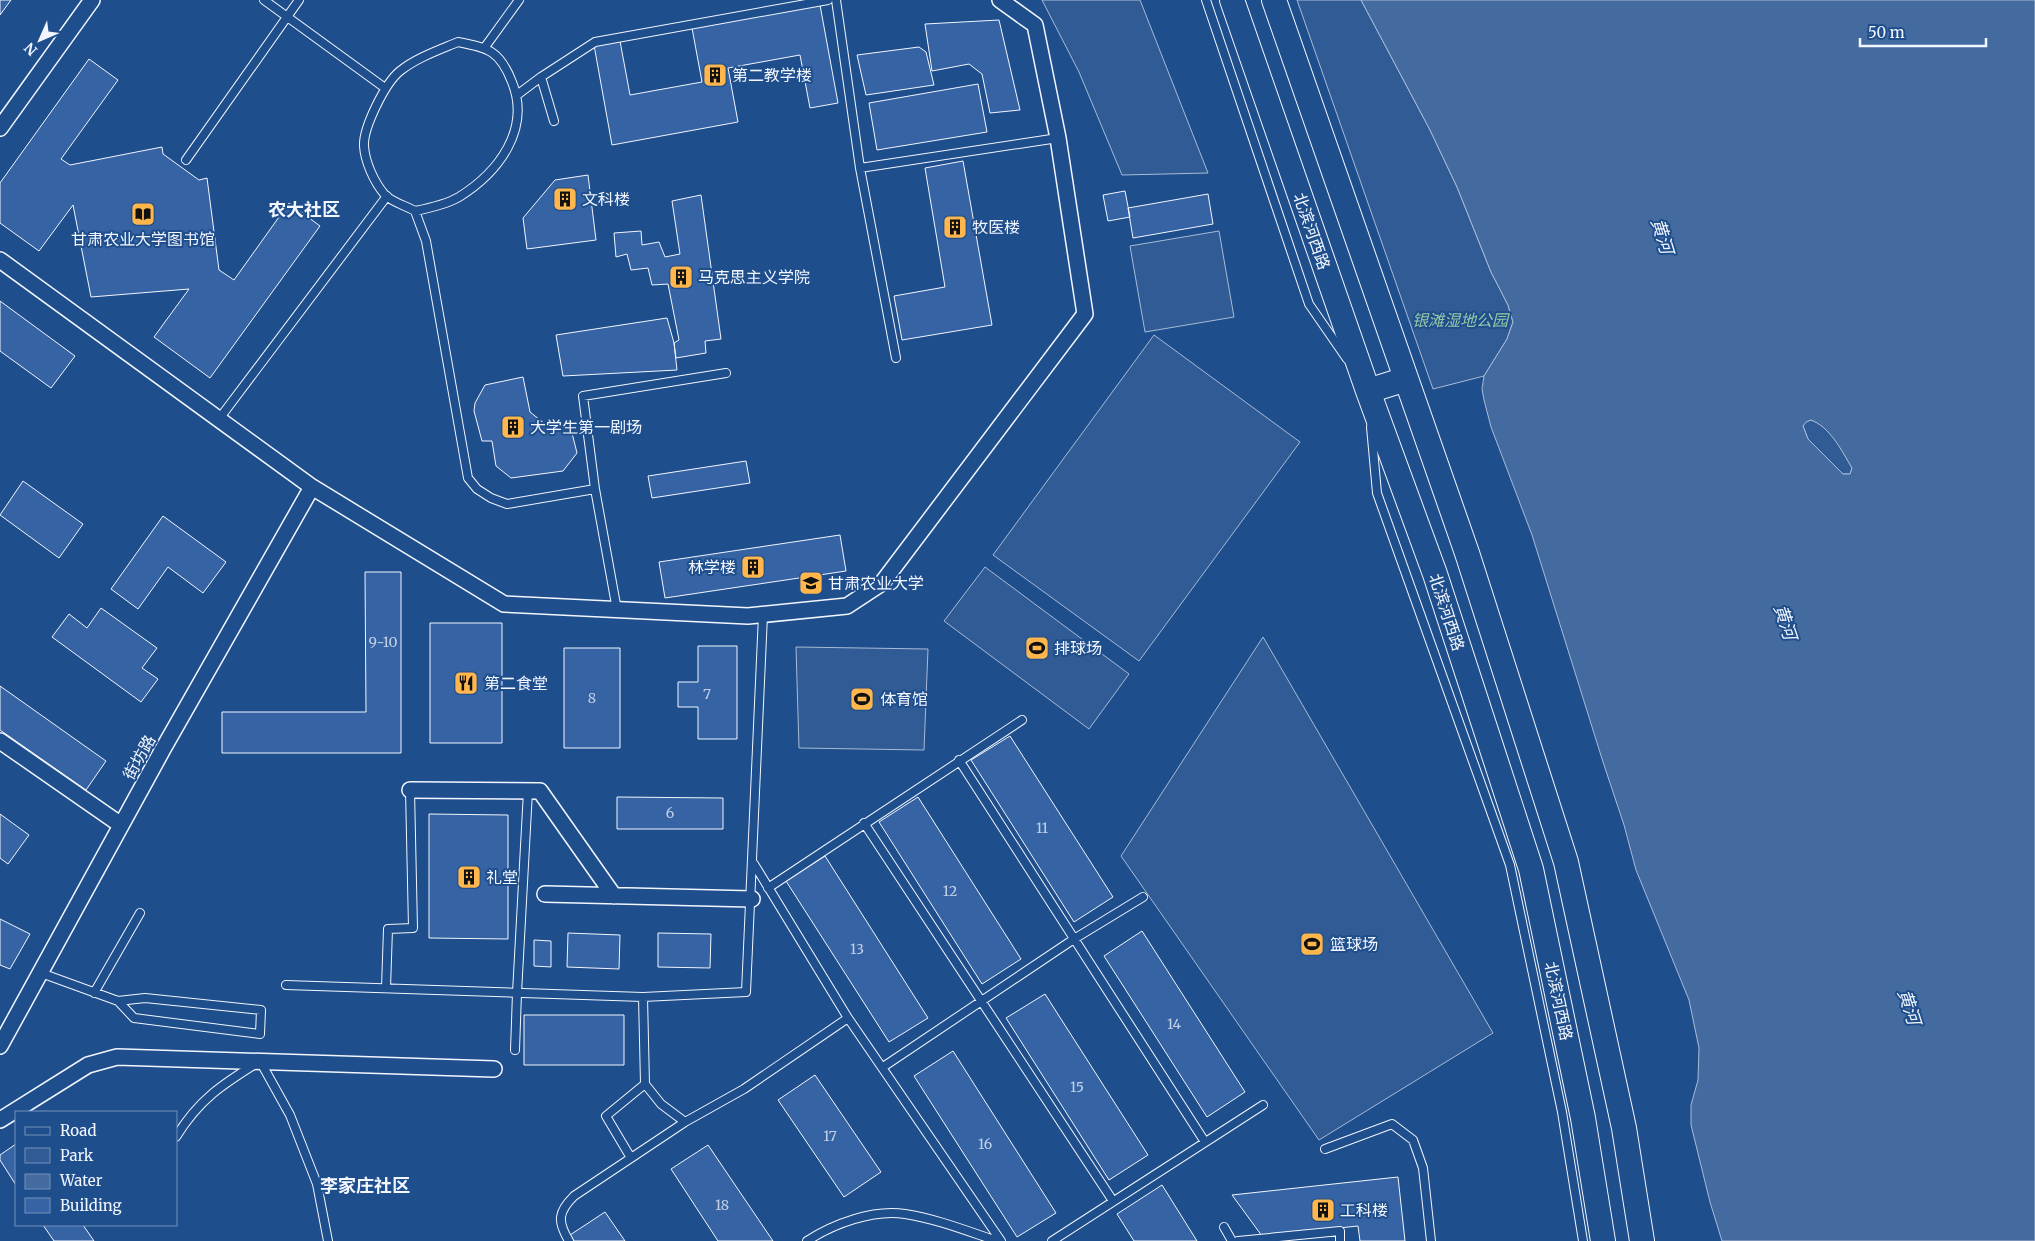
<svg xmlns="http://www.w3.org/2000/svg" width="2035" height="1241" font-family="Merriweather,'Noto Sans SC',serif">
  <rect width="100%" height="100%" fill="#1f4e8c"/>
  <path fill="#305b95" stroke="#a8bbd7" d="M1042,0h98l68,173 -86,2 -43,-103z
    M1297,0h64l69,130 27,57 34,85 17,33 5,17 -6,17 -23,37 -51,13z
    M1219,231l15,86 -89,15 -15,-86z
    M1154,335l146,107 -161,219 -146,-106z
    M1811,420c20,7 31,31 41,48l-2,6h-7l-35,-35 -5,-13 2,-4z
    M985,567l144,107 -40,55 -145,-108z
    M1263,637l230,396 -174,107 -198,-284z
    M796,647l132,2 -4,101 -125,-2z"/>
  <path fill="#446ba0" stroke="#a8bbd7" fill-rule="evenodd" d="M1361,0h674v1241h-313l-12,-39 -19,-77v-20l7,-25 1,-32 -10,-48 -53,-130 -12,-45 -21,-63 -71,-227 -41,-108 -7,-27 -2,-11 2,-13 23,-37 6,-17 -5,-17 -17,-33 -34,-85 -27,-57zM1811,420c19,7 31,31 41,48l-2,6h-7l-35,-35 -5,-13 3,-4z"/>
  <path fill="#3563a3" stroke="#f2f6ff" d="M0,0h11l-11,15z
    M820,5l18,98 -28,5 -10,-53 -72,13 10,54 -126,23 -18,-100 26,-4 10,54 72,-13 -10,-54z
    M999,20l21,90 -30,3 -8,-39 -13,-10 -37,7 -7,-47z
    M919,47l7,5 8,33 -68,10 -9,-40z
    M89,59l29,21 -57,79 9,6 92,-18 1,7 36,26 8,-2 12,92 15,10 55,-77 31,23 -110,152 -56,-41 35,-48 -98,8 -18,-92 -34,46 -39,-28v-40z
    M978,84l9,48 -110,18 -8,-47z
    M963,161l29,164 -90,15 -8,-44 51,-9 -20,-119z
    M588,175l8,65 -69,9 -4,-31 32,-38z
    M1125,191l5,26 -22,4 -5,-26z
    M1208,194l5,30 -80,14 -5,-30z
    M701,195l20,144 -16,2 1,12 -30,5 -2,-15 5,-3 -11,-56 -16,1 -4,-17 -17,2 -4,-16 -11,3 -2,-24 27,-2 1,14 17,-3 6,15 15,-3 -8,-53z
    M0,301l75,55 -24,32 -51,-37z
    M667,318l7,25 3,27 -114,6 -7,-41z
    M523,377l7,35 20,16 20,-3 7,28 -14,18 -52,7 -15,-12 -4,-25h-10l-8,-30 1,-8 10,-18z
    M746,461l4,22 -98,15 -4,-22z
    M23,481l60,43 -24,34 -59,-43z
    M163,516l63,46 -23,31 -35,-26 -30,42 -27,-20z
    M840,535l6,36 -181,27 -6,-36z
    M365,572h36v181h-179v-41h144z
    M101,608l56,40 -15,20 16,11 -17,23 -89,-65 17,-23 18,14z
    M430,623h72v120h-72z
    M698,646h39v93h-39v-32h-20v-25h20z
    M564,648h56v100h-56z
    M0,686l106,75 -20,29 -86,-60z
    M1010,736l103,161 -39,25 -103,-162z
    M617,797l106,1v31h-106z
    M918,797l103,162 -39,25 -103,-162z
    M0,814l29,21 -21,29 -8,-6z
    M429,814l79,1v124l-79,-1z
    M825,856l103,162 -39,24 -103,-161z
    M0,919l30,15 -20,35 -10,-4z
    M1142,931l103,161 -38,25 -103,-161z
    M568,933l52,2 -1,34 -52,-2z
    M658,933l53,1 -1,34 -52,-1z
    M534,940l17,1v26l-17,-1z
    M1045,994l103,161 -39,25 -103,-162z
    M524,1015h100v50h-100z
    M953,1051l103,162 -39,24 -103,-161z
    M815,1075l66,97 -37,25 -66,-97z
    M16,1144v41l-16,-25v-5z
    M708,1145l65,96h-55l-47,-72z
    M1398,1177l7,64h-45l-2,-15 -96,10 -30,-41z
    M1162,1185l35,56h-63l-17,-27z
    M605,1212l20,29h-51l-4,-6z
    M43,1225h40l11,16h-40z"/>
  <g fill="none" stroke-linecap="round" stroke-linejoin="round">
    <g stroke="#f2f6ff" stroke-width="10">
      <path id="lane" d="M264,0l121,88
        M836,0l24,168 36,190
        M1206,0l103,304 38,55
        M458,42c31,6 42,9 54,40 19,47 -13,90 -53,115 -12,7 -29,11 -44,14 -9,-5 -23,-9 -30,-16 -11,-13 -20,-33 -21,-49 -1,-18 21,-63 36,-75 16,-13 39,-21 58,-29z
        M485,47l34,-47
        M541,77l54,-35 233,-42
        M517,95l24,-18 13,44
        M186,160l113,-160
        M860,168l198,-30
        M415,211l11,30 42,237 9,11 14,9 16,6 88,-15
        M219,419l168,-223
        M1371,427l6,66 133,372 52,247 21,129
        M617,610l-22,-121 -12,-93 143,-23
        M959,760l246,382
        M864,823l249,378
        M754,864l94,154
        M768,888l254,-168
        M41,973l77,28 27,-3 116,12 -1,24 -126,-16 -16,-17
        M286,985l357,12
        M386,988l2,-59 25,-1 -3,-138
        M94,993l46,-80
        M515,1050l2,-57 11,-202
        M883,1067l191,-128 69,-42
        M685,1122l-24,-18 -16,-20 -2,-87 103,-5 17,-377
        M176,1137c23,-38 47,-53 84,-76l30,54 27,69 11,57
        M1325,1149l67,-25 21,16 10,28 8,73
        M631,1158l-25,-42 39,-32
        M1224,1227l8,14
        M569,1241c-12,-20 -11,-29 5,-45l111,-74 59,-33 104,-71 153,223
        M807,1241c26,-17 66,-32 98,-27 32,5 62,17 92,27
        M1052,1241l211,-136
        M1238,1241l102,-10v10"/>
    </g>
    <g stroke="#f2f6ff" stroke-width="18">
      <path id="street" d="M0,128l92,-128
        M0,260l312,227 192,117 244,12 99,-10 35,-23 203,-269 -27,-176 -23,-113 -35,-25
        M0,741l121,84
        M410,790l130,1 74,105
        M545,894l207,5
        M0,1046l163,-297 149,-262
        M0,1120l88,-55 29,-8 377,12"/>
    </g>
    <g stroke="#f2f6ff" stroke-width="26">
      <path id="primary" d="M1232,0l136,391 67,183 96,295 52,249 20,123
        M1274,0l193,553 99,309 58,266 18,113
        M1368,391l38,-12"/>
    </g>
    <use href="#lane" stroke="#1f4e8c" stroke-width="8"/>
    <use href="#street" stroke="#1f4e8c" stroke-width="15"/>
    <use href="#primary" stroke="#1f4e8c" stroke-width="24"/>
  </g>
  <defs>
    <g id="building-square" transform="scale(1.25)"><rect x="-9" y="-9" width="18" height="18" rx="4" fill="#ffb74d" stroke="#1f4e8c"/><path d="M-4-6H4V6H1V3H-1V6H-4ZM-2.5-4.3h1.7v1.8h-1.7ZM.8-4.3h1.7v1.8H.8ZM-2.5-1h1.7V.8h-1.7ZM.8-1h1.7V.8H.8Z" fill="#111"/></g>
    <g id="library-square" transform="scale(1.25)"><rect x="-9" y="-9" width="18" height="18" rx="4" fill="#ffb74d" stroke="#1f4e8c"/><path d="M-6-4Q-3-5.5-.7-3.5V5Q-3 3-6 4ZM6-4Q3-5.5 .7-3.5V5Q3 3 6 4Z" fill="#111"/></g>
    <g id="university-square" transform="scale(1.25)"><rect x="-9" y="-9" width="18" height="18" rx="4" fill="#ffb74d" stroke="#1f4e8c"/><path d="M0-5L7-2L0 1L-7-2ZM-4 1L0 2.5L4 1V4Q0 6-4 4Z" fill="#111"/></g>
    <g id="stadium-square" transform="scale(1.25)"><rect x="-9" y="-9" width="18" height="18" rx="4" fill="#ffb74d" stroke="#1f4e8c"/><path d="M0-5a6.5 5 0 1 0 0 10a6.5 5 0 1 0 0-10ZM-3.5-1.8h7v3.6h-7Z" fill="#111"/></g>
    <g id="restaurant-square" transform="scale(1.25)"><rect x="-9" y="-9" width="18" height="18" rx="4" fill="#ffb74d" stroke="#1f4e8c"/><path d="M-5-6h1v4h1v-4h1v4h1v-4h1v5L-1.5 .5V6h-2V.5L-5-1ZM5-6V6H3V1.5H1.5Q1.5-4 5-6Z" fill="#111"/></g>
  </defs>
  <g fill-rule="evenodd">
    <use href="#building-square" x="715" y="75"/>
    <use href="#building-square" x="565" y="199"/>
    <use href="#library-square" x="143" y="214"/>
    <use href="#building-square" x="955" y="227"/>
    <use href="#building-square" x="681" y="277"/>
    <use href="#building-square" x="513" y="427"/>
    <use href="#building-square" x="753" y="567"/>
    <use href="#university-square" x="811" y="583"/>
    <use href="#stadium-square" x="1037" y="648"/>
    <use href="#restaurant-square" x="466" y="683"/>
    <use href="#stadium-square" x="862" y="699"/>
    <use href="#building-square" x="469" y="877"/>
    <use href="#stadium-square" x="1312" y="944"/>
    <use href="#building-square" x="1323" y="1210"/>
  </g>
  <g text-anchor="middle" stroke-width="4" stroke-linejoin="round" paint-order="stroke">
    <g font-size="14" fill="#c3d1e8">
      <text x="383" y="647">9-10</text>
      <text x="707" y="699">7</text>
      <text x="592" y="703">8</text>
      <text x="670" y="818">6</text>
      <text x="1042" y="833">11</text>
      <text x="950" y="896">12</text>
      <text x="857" y="954">13</text>
      <text x="1174" y="1029">14</text>
      <text x="1077" y="1092">15</text>
      <text x="830" y="1141">17</text>
      <text x="985" y="1149">16</text>
      <text x="722" y="1210">18</text>
    </g>
    <g font-size="16" fill="#f2f6ff" stroke="#1f4e8c" text-anchor="start">
      <text x="732" y="81">第二教学楼</text>
      <text x="582" y="205">文科楼</text>
      <text x="972" y="233">牧医楼</text>
      <text x="143" y="245" text-anchor="middle">甘肃农业大学图书馆</text>
      <text x="698" y="283">马克思主义学院</text>
      <text x="530" y="433">大学生第一剧场</text>
      <text x="736" y="573" text-anchor="end">林学楼</text>
      <text x="828" y="589">甘肃农业大学</text>
      <text x="1054" y="654">排球场</text>
      <text x="484" y="689">第二食堂</text>
      <text x="880" y="705">体育馆</text>
      <text x="486" y="883">礼堂</text>
      <text x="1330" y="950">篮球场</text>
      <text x="1340" y="1216">工科楼</text>
    </g>
    <g font-size="16" fill="#f2f6ff" stroke="#1f4e8c">
      <text transform="translate(1312 231) rotate(71)" y="6">北滨河西路</text>
      <text transform="translate(1447 612) rotate(72)" y="6">北滨河西路</text>
      <text transform="translate(139 757) rotate(-61)" y="6">街坊路</text>
      <text transform="translate(1559 1001) rotate(78)" y="6">北滨河西路</text>
    </g>
    <g font-size="16" font-style="italic" fill="#97c8a6" stroke="#1f4e8c">
      <text x="1460" y="326">银滩湿地公园</text>
    </g>
    <g font-size="18" font-weight="bold" fill="#f2f6ff" stroke="#1f4e8c">
      <text x="304" y="216">农大社区</text>
      <text x="365" y="1192">李家庄社区</text>
    </g>
    <g font-size="18" font-style="italic" fill="#f2f6ff" stroke="#1f4e8c">
      <text transform="translate(1662 236) rotate(73)" y="6">黄河</text>
      <text transform="translate(1785 622) rotate(72)" y="6">黄河</text>
      <text transform="translate(1909 1007) rotate(72)" y="6">黄河</text>
    </g>
  </g>
  <rect x="15" y="1111" width="162" height="115" fill="#1f4e8c" stroke="#7391ba"/>
  <rect x="25" y="1127" width="25" height="8" fill="#1f4e8c" stroke="#7391ba"/>
  <text x="60" y="1136" font-size="15" fill="#f2f6ff">Road</text>
  <rect x="25" y="1148" width="25" height="15" fill="#305b95" stroke="#7391ba"/>
  <text x="60" y="1161" font-size="15" fill="#f2f6ff">Park</text>
  <rect x="25" y="1174" width="25" height="15" fill="#446ba0" stroke="#7391ba"/>
  <text x="60" y="1186" font-size="15" fill="#f2f6ff">Water</text>
  <rect x="25" y="1198" width="25" height="15" fill="#3563a3" stroke="#7391ba"/>
  <text x="60" y="1211" font-size="15" fill="#f2f6ff">Building</text>
  <g transform="translate(40 40) rotate(225)" stroke="#1f4e8c" stroke-width="4" paint-order="stroke">
  <path d="M0-4L9 19L0 12L-9 19Z" fill="#f2f6ff"/>
  <text y="-8" font-size="14" font-weight="bold" text-anchor="middle" fill="#f2f6ff">N</text>
  </g>
  <path d="M1860 38v8h126v-8" fill="none" stroke="#f2f6ff" stroke-width="2.5"/>
  <text x="1868" y="38" font-size="15" fill="#f2f6ff" stroke="#1f4e8c" stroke-width="4" paint-order="stroke">50 m</text>
</svg>
